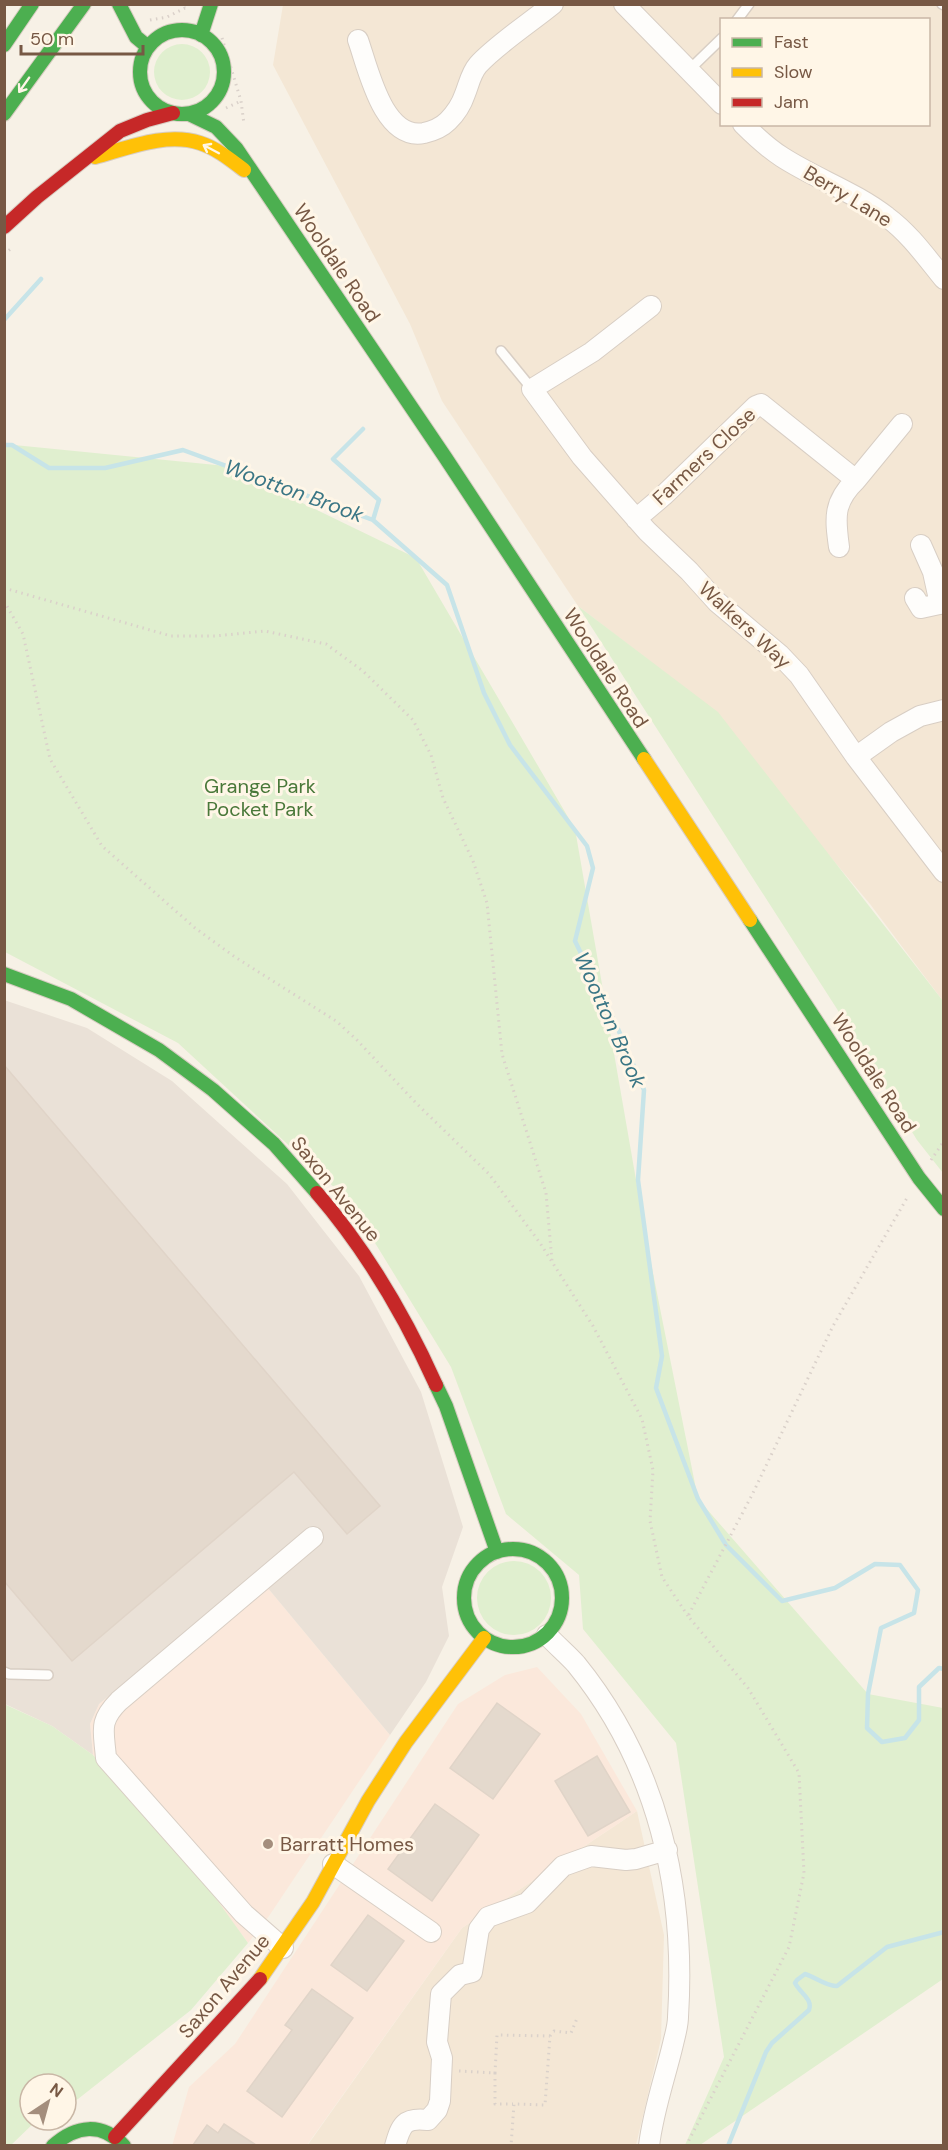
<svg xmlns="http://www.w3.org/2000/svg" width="948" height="2150" font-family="'DM Sans',sans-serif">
  <rect width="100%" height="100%" fill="#f7f1e6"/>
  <path fill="#f4e7d5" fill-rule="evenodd" d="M283,5h660v996l-73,-97 -176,-209 -116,-89 -136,-205 -32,-77 -137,-259zM722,20h206v104h-206z
    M637,1811l27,124 -3,104 -25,106 -329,1 155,-218z"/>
  <path fill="#fbe8db" d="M257,1575l133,160 -121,181 -21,27 -47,-64 -108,-124 -3,-31 9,-20z
    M537,1667l44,47 56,97 -175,117 -155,217 -135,1 17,-59 46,-43 223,-340 47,-29z"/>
  <path fill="#eae1d7" d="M4,1000l83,28 85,53 115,103 72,92 62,116 42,135 -21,60 7,49 -23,46 -36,53 -133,-160 -158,129 -9,20 3,31 -41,-29 -47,-22z"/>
  <path fill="#e0efcf" d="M154 72a28 28 0 1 1 56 0a28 28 0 1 1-56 0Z
    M4,444l222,22 190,92 159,271 72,414 51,256 170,195 75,14v271l-243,166h-15l39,-88 -48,-314 -93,-114 -4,-54 -73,-61 -55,-147 -101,-165 -172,-159 -173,-91z
    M578,606l140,106 225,289v172l-26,-33 -80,-131z
    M477 1598a37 37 0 1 1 74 0a37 37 0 1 1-74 0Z
    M4,1704l48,22 41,29 109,124 46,64 -57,67 -113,89 -12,5v-20h-36v36h7l-27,26 -6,-1z"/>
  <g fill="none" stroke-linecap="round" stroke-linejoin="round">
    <path stroke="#c7e4e8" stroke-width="4.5" d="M4,320l37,-41
      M363,429l-30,30 46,41 -6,20
      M4,445h8l37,23h56l78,-18 190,70 74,65 37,108 26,52 77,101 6,22 -18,73 43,88 26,61 -6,90 24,176 -6,32 42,111 28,46 56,56 53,-13 40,-24 25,1 18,25 -4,23 -33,15 -13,66 -1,34 15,14 23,-4 14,-18v-33l20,-19 5,1
      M728,2146l38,-94 6,-9 37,-33c4,-11 -9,-17 -14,-27l2,-3 8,-6c10,3 22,13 32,12l50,-39 57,-15"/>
  </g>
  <path fill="#e4d9cd" stroke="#e0d4c8" stroke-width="1.5" d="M4,1065l376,441 -33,28 -53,-62 -222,189 -68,-80z
    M497,1703l43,31 -47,65 -43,-31z
    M597,1756l33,56 -42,24 -33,-55z
    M435,1804l44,31 -47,66 -44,-32z
    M368,1915l36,26 -37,50 -36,-26z
    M312,1989l41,29 -71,99 -35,-26 45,-61 -7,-5z
    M224,2124l32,21h-63l14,-20 11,8z"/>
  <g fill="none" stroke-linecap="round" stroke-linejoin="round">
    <g stroke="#d8cec4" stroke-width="12">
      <path id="lane" d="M942,4l2,1
        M737,20l12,-16
        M688,71l34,-33
        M501,351l31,38
        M4,1672l5,2 39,1"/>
    </g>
    <g stroke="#d8cec4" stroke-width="22">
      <path id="street" d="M624,4l98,100
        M358,40c10,28 25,101 66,93 9,-2 18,-6 24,-12 7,-7 14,-18 17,-27 4,-10 6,-21 13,-29 18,-20 53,-43 75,-61
        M743,124c12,12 25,24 39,33 34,22 73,35 105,60 23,17 39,40 57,62
        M651,306l-59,46 -60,37 50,68 65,74 42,40 28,31 63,53 19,20 57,82 88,115
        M636,519l27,-23 93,-90 5,-2 95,76 46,-56
        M921,545l12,27 7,32
        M839,547c-4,-29 -6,-45 17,-67
        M915,598l6,10 23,-5
        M856,757l35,-25 29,-16 24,-6
        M547,1635c9,10 20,19 29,29 82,101 110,225 102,353 0,9 -3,18 -5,27 -8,34 -20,67 -24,102
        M333,1864l98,68
        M283,1948l-39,-34 -138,-156c-2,-27 -8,-36 13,-57l194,-164
        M395,2146c6,-21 9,-29 33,-26l9,-10 3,-9 2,-43 -5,-16 4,-48 19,-19 12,-3 7,-43 9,-12 39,-14 36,-37 28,-10 35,4 10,-1 31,-9"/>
    </g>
    <g stroke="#d8cdc2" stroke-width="16">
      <path id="fast" d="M119,4l17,33 12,10
        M140 72a42 42 0 1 1 84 0a42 42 0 1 1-84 0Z
        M201,35l10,-31
        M4,45l28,-41
        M4,114l80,-110
        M189,114l27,13 20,21 209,309 199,302
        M750,920l169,258 25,31
        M4,974l67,25 88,51 54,40 61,54 43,49
        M436,1385l10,21 51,146
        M464 1598a49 49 0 1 1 98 0a49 49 0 1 1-98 0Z
        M53,2146c23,-21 49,-24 71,0"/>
    </g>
    <g stroke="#d8cdc2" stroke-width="16">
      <path id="slow" d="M95,157c33,-9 71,-25 105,-14 16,5 31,17 44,27
        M644,759l106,161
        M260,1979l53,-77 55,-101 38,-59 78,-104"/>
    </g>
    <g stroke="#d8cdc2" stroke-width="16">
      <path id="jam" d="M4,227l33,-30 83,-66 27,-11 26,-7
        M317,1193c50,58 88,123 119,192
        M115,2137l145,-158"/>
    </g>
    <path stroke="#dad1ca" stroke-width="3" stroke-dasharray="1.5 4.5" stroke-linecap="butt" d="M150,20l17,-3 18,-9 3,2
      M222,38l19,63 3,23
      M226,108l15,-7
      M4,254l8,-6
      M4,588l167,48h44l50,-5 61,13 37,27 50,49 18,35 12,43 30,63 14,42 15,151 44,139 6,68
      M4,601l19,33 27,125 52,87 93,82 40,29 101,64 20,18 60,64 73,71 51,69 53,83 49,93 11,51 -3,51 12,56 26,39
      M931,1160l13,-19
      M550,2036l4,-5 17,2 7,-17
      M459,2071l36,2 2,-38 53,1 -5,69 -31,-1 -3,42
      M495,2073v31h18
      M686,2146l103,-199 15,-74 -5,-100 -51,-85 -60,-72 64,-121 81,-169 74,-128"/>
    <use href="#lane" stroke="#fefdfb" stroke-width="9"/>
    <use href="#street" stroke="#fefdfb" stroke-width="20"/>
    <use href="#fast" stroke="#4caf50" stroke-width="14"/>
    <use href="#slow" stroke="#ffc107" stroke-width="14"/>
    <use href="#jam" stroke="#c62828" stroke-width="14"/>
  </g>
  <defs><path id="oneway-shaft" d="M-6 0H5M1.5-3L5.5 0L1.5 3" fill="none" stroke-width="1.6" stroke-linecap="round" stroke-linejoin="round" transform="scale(1.5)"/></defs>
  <g stroke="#fff6e7">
    <use href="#oneway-shaft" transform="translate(24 85) rotate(125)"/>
    <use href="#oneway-shaft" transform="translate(211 149) rotate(-152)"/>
  </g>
  <circle fill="#a48e7d" stroke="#fff6e7" stroke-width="2" cx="268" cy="1844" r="6"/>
  <g text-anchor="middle" stroke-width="6" stroke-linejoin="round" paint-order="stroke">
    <g font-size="20" fill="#775844" stroke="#fff6e7">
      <text transform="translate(848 196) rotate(31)" y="7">Berry Lane</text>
      <text transform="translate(337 263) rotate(56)" y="7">Wooldale Road</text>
      <text transform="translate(704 456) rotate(-43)" y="7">Farmers Close</text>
      <text transform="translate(745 625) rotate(43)" y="7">Walkers Way</text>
      <text transform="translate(606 668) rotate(57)" y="7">Wooldale Road</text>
      <text transform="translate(874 1073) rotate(57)" y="7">Wooldale Road</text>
      <text transform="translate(336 1189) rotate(51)" y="7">Saxon Avenue</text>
      <text transform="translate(224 1986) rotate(-50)" y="7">Saxon Avenue</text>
    </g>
    <g font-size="20" fill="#497839" stroke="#fff6e7">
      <text x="260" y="793">Grange Park<tspan x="260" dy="23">Pocket Park</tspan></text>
    </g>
    <g font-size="20" fill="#775844" stroke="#fff6e7" text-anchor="start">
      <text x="280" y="1851">Barratt Homes</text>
    </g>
    <g font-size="21" font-style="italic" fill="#3a7685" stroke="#fff6e7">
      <text transform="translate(294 491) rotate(20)" y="7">Wootton Brook</text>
      <text transform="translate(610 1020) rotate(66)" y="7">Wootton Brook</text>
    </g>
  </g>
  <rect width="948" height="2150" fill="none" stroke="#775844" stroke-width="12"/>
  <rect x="720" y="18" width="210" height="108" fill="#fff6e7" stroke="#c9b7a6" stroke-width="1.5"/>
  <rect x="732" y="38" width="30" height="9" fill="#4caf50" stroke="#c9b7a6" stroke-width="1.5"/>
  <text x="774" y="48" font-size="18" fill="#775844">Fast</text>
  <rect x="732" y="68" width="30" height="9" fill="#ffc107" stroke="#c9b7a6" stroke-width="1.5"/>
  <text x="774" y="78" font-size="18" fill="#775844">Slow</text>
  <rect x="732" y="98" width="30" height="9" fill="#c62828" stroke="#c9b7a6" stroke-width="1.5"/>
  <text x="774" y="108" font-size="18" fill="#775844">Jam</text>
  <g transform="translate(48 2102) rotate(36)"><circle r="28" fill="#fff6e7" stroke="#c9b7a6" stroke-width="1.5"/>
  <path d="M0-4.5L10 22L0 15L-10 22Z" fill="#a48e7d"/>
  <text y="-9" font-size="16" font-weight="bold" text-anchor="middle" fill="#775844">N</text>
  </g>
  <path d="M21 45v9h122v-9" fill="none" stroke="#775844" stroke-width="3"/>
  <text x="30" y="45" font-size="18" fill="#775844" stroke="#fff6e7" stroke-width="4.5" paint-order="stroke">50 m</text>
</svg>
